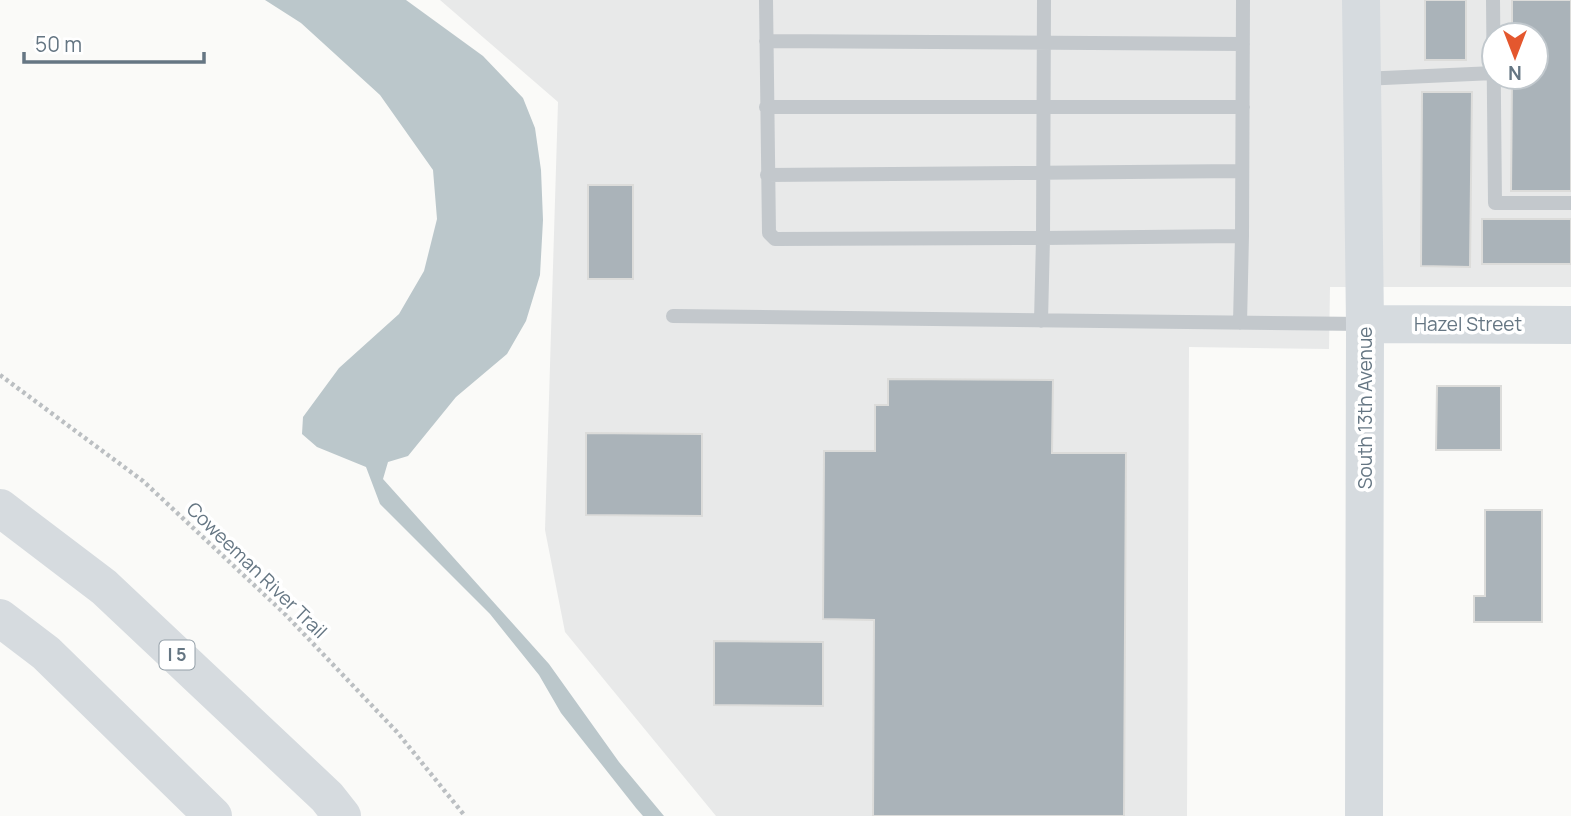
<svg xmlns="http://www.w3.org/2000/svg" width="1571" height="816" font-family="Manrope,sans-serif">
  <rect width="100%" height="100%" fill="#fafaf8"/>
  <path fill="#e8e9e9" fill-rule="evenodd" d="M440,0h1131v287h-241l-1,62 -140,-2 -2,469h-471l-151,-184 -20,-102 13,-428zM1494,35h42v42h-42z"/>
  <path fill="#bbc7cb" d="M265,0h141l77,56 40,42 12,30 6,42 2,50 -3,55 -14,46 -19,33 -51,43 -48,59 -20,6 -5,17 166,185 70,98 45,54h-21l-7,-8 -75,-95 -22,-38 -49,-61 -110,-110 -14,-37 -49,-20 -15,-13 1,-17 36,-49 60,-54 25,-43 13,-52 -4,-49 -53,-75 -79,-72z"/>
  <path fill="#aab3b9" stroke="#dcdcda" stroke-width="2" d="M1425,0h41v60h-41z
    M1512,0h59v191h-60l1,-114h24v-42h-24z
    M1422,92h50l-2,175 -49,-1z
    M588,185h45v94h-45z
    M1482,219h89v45h-89z
    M888,379l165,1 -1,73h74l-2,363h-251l1,-196 -51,-1 1,-168h51v-46h13z
    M1437,386h64v64h-65z
    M586,433l116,1v82l-116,-1z
    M1485,510h57v112h-68v-26h11z
    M714,641l109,1v64l-109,-1z"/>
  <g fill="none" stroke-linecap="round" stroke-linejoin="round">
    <path stroke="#bbbfc2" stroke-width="4.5" stroke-dasharray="3.5 3.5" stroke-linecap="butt" d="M0,375l143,106 141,132 113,119 68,84"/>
    <path stroke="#c3c8cc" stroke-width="14" d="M766,0l3,233 6,6 268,-1 1,-238
      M1493,0l2,203h76
      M766,41l477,3
      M1362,79l132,-6
      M766,107h477
      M767,175l475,-4
      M1242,236l1,-236
      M673,316l691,8
      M1041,321l2,-83 199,-2 -2,87"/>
    <path stroke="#d6dbdf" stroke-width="38" d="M1361,0l4,324 -1,492
      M1365,324l206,1"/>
    <path stroke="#d6dbdf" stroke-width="38" d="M0,508l104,79 223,210 15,19
      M0,618l46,35 167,163"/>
  </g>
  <g text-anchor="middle" stroke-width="7" stroke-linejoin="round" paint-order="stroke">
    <rect fill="#fff" stroke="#939fa8" stroke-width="2" x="159.5" y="640.5" width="35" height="29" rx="5"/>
    <g font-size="18" font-weight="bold" fill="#657683">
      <text x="177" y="661">I 5</text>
    </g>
    <g font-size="19" fill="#657683" stroke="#fff">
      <text x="1468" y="331">Hazel Street</text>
      <text transform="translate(1365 408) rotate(-90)" y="7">South 13th Avenue</text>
      <text transform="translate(257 570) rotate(44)" y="7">Coweeman River Trail</text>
    </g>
  </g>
  <g transform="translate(1515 56) rotate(180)"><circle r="33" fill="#ffffff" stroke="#c1c8cd" stroke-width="2"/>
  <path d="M0-5L12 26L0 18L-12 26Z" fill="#e4572e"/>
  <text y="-10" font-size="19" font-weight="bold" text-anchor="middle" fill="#657683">N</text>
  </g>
  <path d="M24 52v10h180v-10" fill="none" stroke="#657683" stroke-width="3.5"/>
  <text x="35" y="52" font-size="21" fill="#657683" stroke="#ffffff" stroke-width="5" paint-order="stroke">50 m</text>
</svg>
